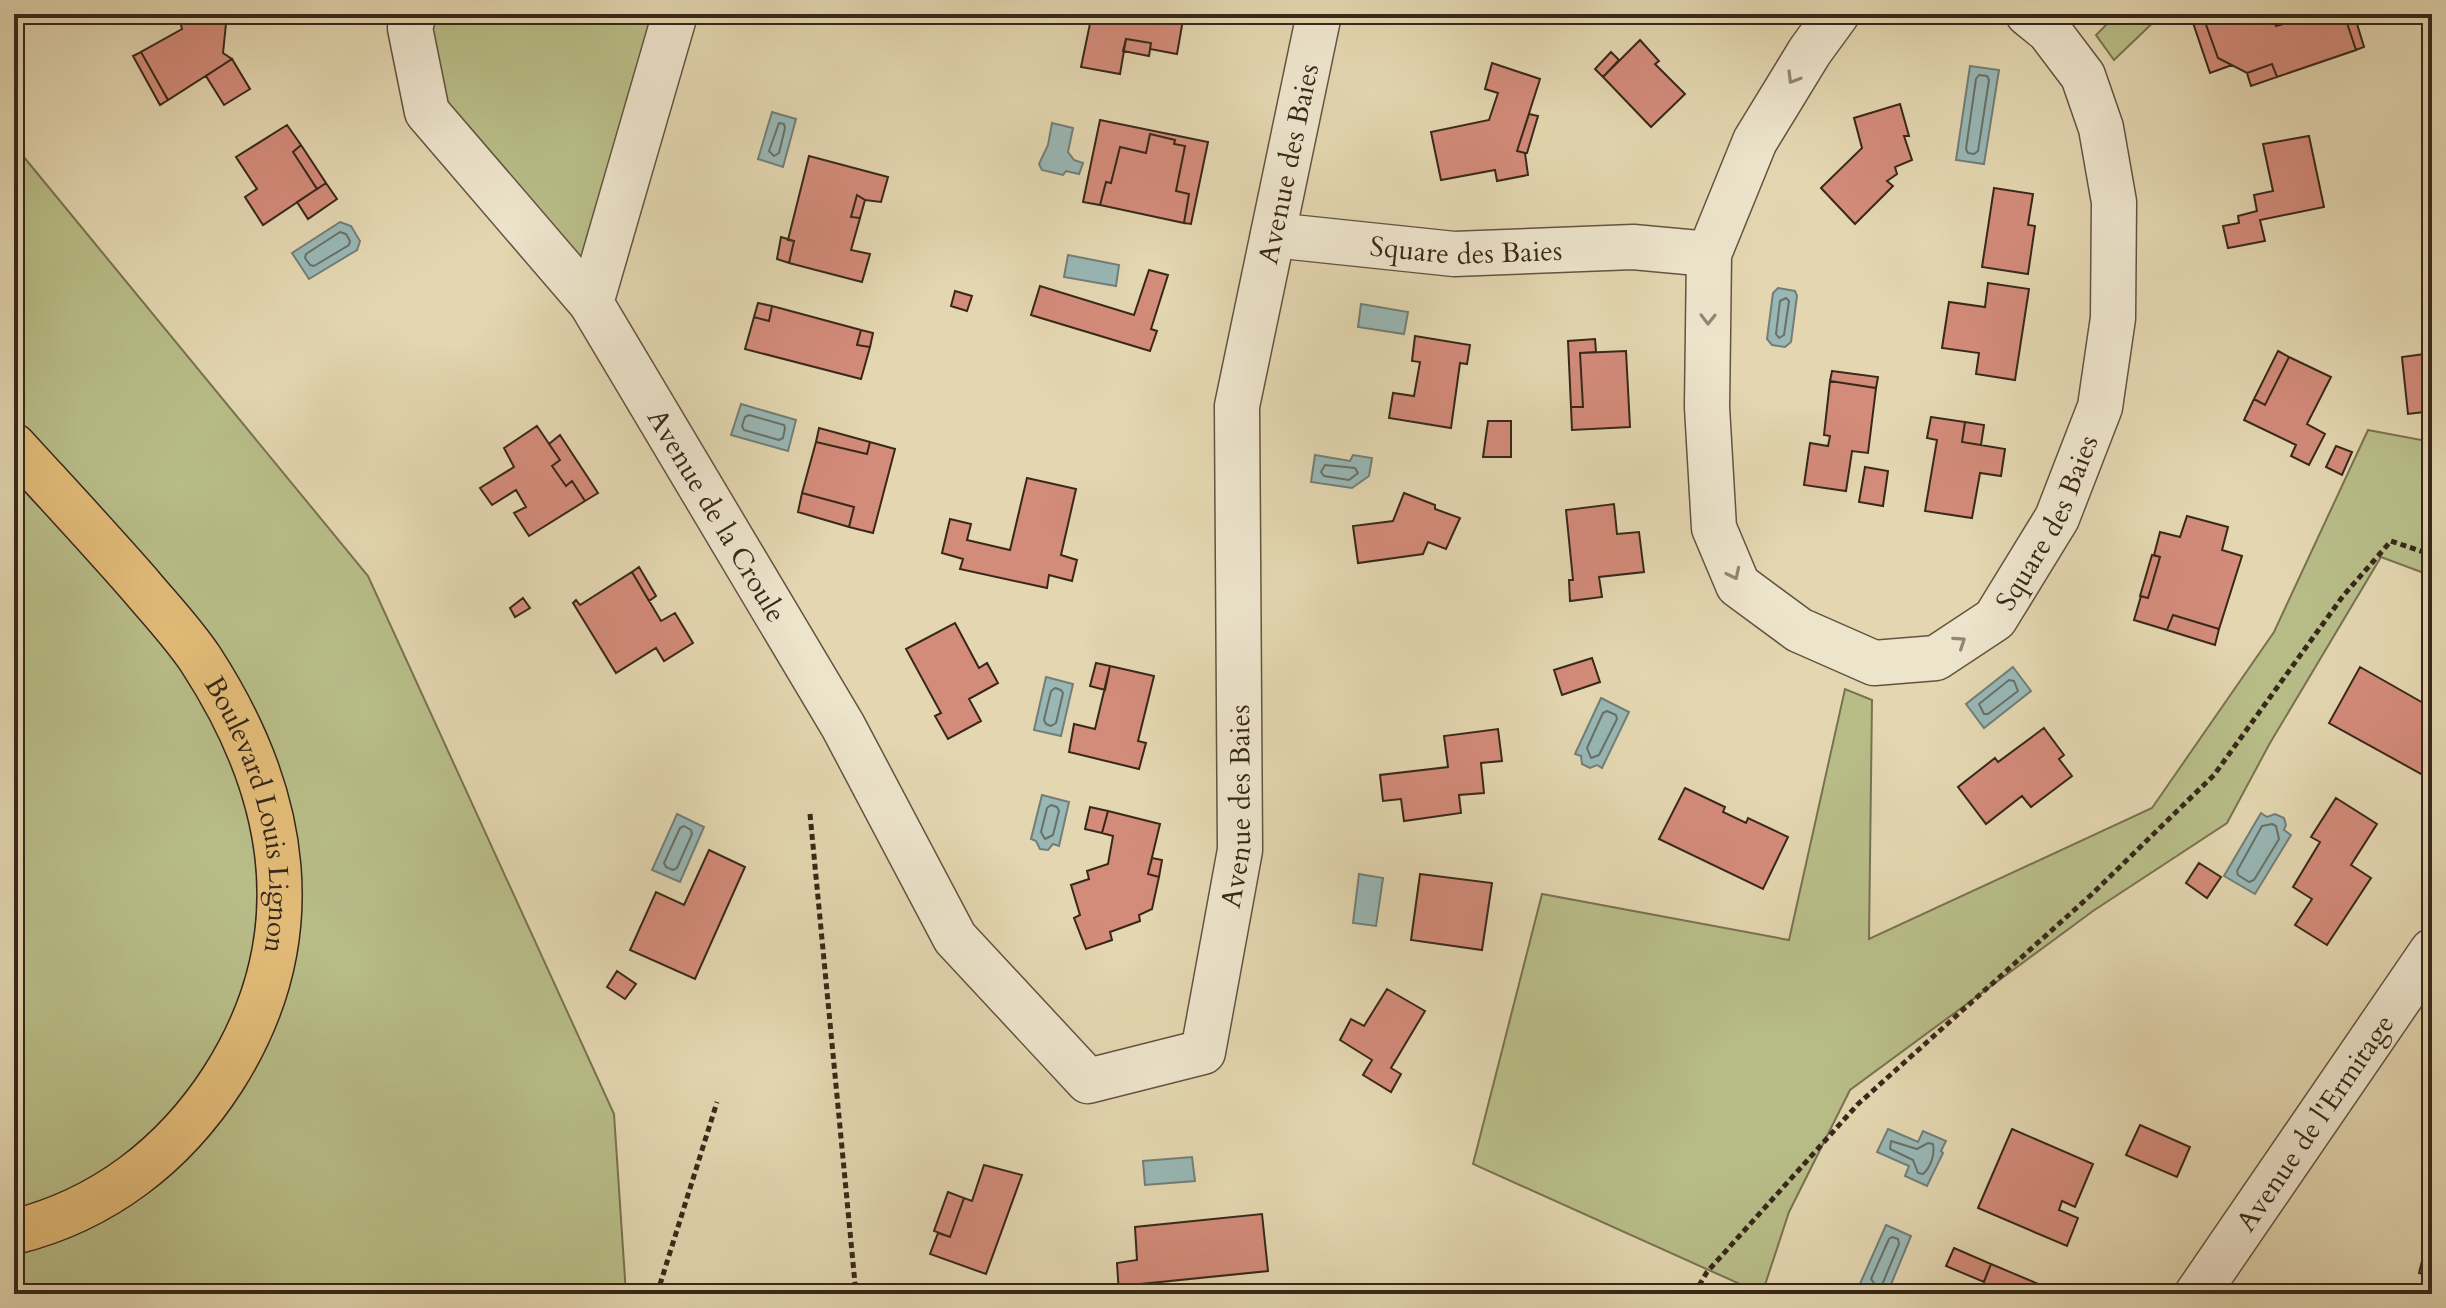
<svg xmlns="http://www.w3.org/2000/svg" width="2446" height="1308" font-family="Cardo,serif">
  <rect width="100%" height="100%" fill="#e3d6b0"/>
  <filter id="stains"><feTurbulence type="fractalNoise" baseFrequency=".0025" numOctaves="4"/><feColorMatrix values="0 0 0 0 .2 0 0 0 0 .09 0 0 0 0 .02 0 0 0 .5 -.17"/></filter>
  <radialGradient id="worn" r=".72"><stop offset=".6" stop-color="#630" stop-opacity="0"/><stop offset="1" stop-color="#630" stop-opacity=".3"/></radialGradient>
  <path fill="#b8bd88" stroke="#787251" stroke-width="2" d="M417,14h255l-81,286 -162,-189z
    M2117,14h45l-48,46 -18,-25z
    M14,145l354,431 246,538 12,180h-612z
    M2368,430l64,12v134l-51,-19 -111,186 -43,80 -134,88 -243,179 -61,122 -27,82 -289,-130 69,-270 247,46 56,-251 27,11 -3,239 283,-131 122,-176z"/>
  <path fill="#98b7b5" stroke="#727e77" stroke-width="2" d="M1970,66l29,4 -15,94 -28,-4z
    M772,112l24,7 -13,48 -25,-8z
    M1052,123l21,5 -5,24 6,8 9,3 -4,11 -13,-3 -3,4 -21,-5 -3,-6 9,-19z
    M340,222l11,4 9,15 -3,9 -48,29 -17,-26z
    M1068,255l51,10 -3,21 -52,-9z
    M1778,288l17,3 2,5 -6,46 -6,5 -13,-2 -5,-6 6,-46z
    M1361,304l47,8 -4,22 -46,-7z
    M741,404l55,16 -8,31 -57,-16z
    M1315,455l35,6 3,-6 19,3 -3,18 -17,12 -41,-6z
    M2013,667l18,24 -47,37 -18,-24z
    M1046,677l27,7 -12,52 -27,-6z
    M1601,698l28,14 -27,56 -5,-3 -7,3 -8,-4 -1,-8 -6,-2z
    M1042,795l27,7 -10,44 -6,-2 -5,6 -8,-1 -4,-8 -5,-2z
    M2261,813l6,4 8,-3 9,4 2,7 -2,5 7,5 -36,59 -31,-18z
    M677,814l27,13 -24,55 -28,-12z
    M1359,874l24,4 -7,48 -23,-3z
    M1888,1129l30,13 5,-11 23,10 -5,10 2,2 -16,33 -22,-10 4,-10 -32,-14z
    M1192,1157l3,24 -50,4 -2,-24z
    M1886,1225l25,11 -24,58h-9l-19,-8z"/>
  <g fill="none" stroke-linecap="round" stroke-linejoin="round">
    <path stroke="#687068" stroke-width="2" d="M1979,75l8,1 2,4 -11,71 -4,3 -6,-1 -2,-4 10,-70z
      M779,123l5,1 1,4 -6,25 -5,3 -5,-5z
      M340,232l6,2 4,7 -1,4 -35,21 -4,-1 -5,-7 1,-4z
      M1786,298l3,3 -5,34 -5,3 -3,-4 4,-33z
      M749,415l35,10 1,3 -2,10 -4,2 -35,-10 -2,-4 3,-9z
      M1325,465l30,3 3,5 -9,7 -25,-4 -3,-4z
      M2009,680l5,1 4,10 -30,23h-4l-5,-10z
      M1055,688l6,2 2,3 -7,30 -5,3 -5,-2 -2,-4 7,-29z
      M1607,711l9,4 1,4 -18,36 -8,3 -4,-10 16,-35z
      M1051,805l6,2 2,4 -6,24 -8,4 -4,-7 6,-24z
      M2272,824l4,2 3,13 -25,41 -5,2 -11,-7 -1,-4 25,-45z
      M684,826l7,4 1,4 -15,34 -4,2 -7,-3 -2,-4 16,-35z
      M1891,1141l26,8 11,-6 5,1c2,10 -2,23 -10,30l-5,-1 -5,-13 -23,-11z
      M1892,1237l6,2 1,5 -17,41 -5,2 -6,-8 18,-40z"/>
  </g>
  <path fill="#d38b7a" stroke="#38281a" stroke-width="2" d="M189,14h38l-4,39 9,6 -64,41 -27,-48 41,-23 -2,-8z
    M1092,14h92l-7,40 -27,-5 1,-6 -25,-4 -6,35 -39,-7z
    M2190,14h30l-16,5 14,39 14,7 -22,8z
    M2220,14h40l14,7 2,5 37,-12h31l12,36 -79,27 -5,-13 -25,9 -29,-15 -14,-39z
    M2284,14h29l-33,11 -3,-9z
    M2344,14h10l10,33 -8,3z
    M1126,39l25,4 -2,13 -26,-5z
    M1640,40l19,21 -4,3 30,30 -34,33 -48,-50z
    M141,52l27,48 -8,5 -27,-49z
    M1611,52l8,8 -16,17 -8,-8z
    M232,59l18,30 -26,16 -18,-29z
    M1492,63l48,16 -23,72 8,2 3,22 -31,6 -2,-11 -54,10 -10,-48 58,-12 9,-27 -13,-4z
    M2272,64l5,13 -26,9 -4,-13z
    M1900,104l9,32h-5l8,24 -17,7 2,7 -10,7 6,5 -38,38 -34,-36 41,-40 -8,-30z
    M1529,114l9,2 -11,37h-2l-8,-2z
    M1100,120l108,22 -17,82 -7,-1 5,-29 -13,-3 9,-45 -11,-2 1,-4 -25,-6 -4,19 -26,-6 -9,36 -5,-1 -6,23 -17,-3z
    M287,125l14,20 -8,7 24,37 -54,36 -18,-28 12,-8 -21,-32z
    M1150,134l25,6 -1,4 11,2 -9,45 13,3 -5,29 -84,-18 6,-23 5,1 9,-36 26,6z
    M2309,136l15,71 -64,13 5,21 -37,7 -5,-22 16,-3 -1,-7 19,-5 -3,-16 19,-4 -10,-47z
    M301,145l25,38 -9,6 -24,-37z
    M809,156l79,21 -7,25 -16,-2 -8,-5 -6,22 9,1 -9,32 19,4 -8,28 -73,-19 5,-22 -6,-1z
    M326,183l11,16 -29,20 -11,-17z
    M1994,188l39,6 -5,31 7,1 -7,48 -46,-7z
    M857,195l8,5 -5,18 -9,-1z
    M781,237l13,4 -5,22 -12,-4z
    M1149,270l19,5 -17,54 6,2 -7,20 -119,-36 9,-29 94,29z
    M1988,283l41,6 -14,91 -39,-6 3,-21 -37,-5 7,-46 36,5z
    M955,291l17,5 -5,15 -16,-5z
    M758,303l14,3 -3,15 -15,-4z
    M772,306l89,24 -4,15 13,2 -9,32 -116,-30 9,-32 15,4z
    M861,330l12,3 -3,14 -13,-2z
    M1415,336l55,9 -3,19 -7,-1 -9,65 -62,-10 4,-25 21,3 6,-34 -8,-1z
    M1595,339l1,13 -16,1 3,54h-12l-3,-66z
    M1626,351l4,76 -58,3 -1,-23h12l-3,-54z
    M2278,351l11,6 -24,48 -11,-6z
    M2432,353v58l-24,3 -6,-57z
    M2289,357l42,20 -24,47 18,10 -16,31 -18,-9 5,-11 -52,-25 10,-21 11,6z
    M1832,371l46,6 -2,11 -46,-7z
    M1830,381l46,7 -8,65 -16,-2 -6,40 -42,-6 6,-42 18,3 2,-10 -6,-1z
    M1931,417l34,5 -3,20 43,7 -4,27 -21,-3 -8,45 -47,-7 12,-71 -10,-2z
    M1488,421h23v36h-28z
    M1965,422l19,3 -3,20 -19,-3z
    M537,426l23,34 -8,6 14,20 6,-5 13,20 -56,35 -15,-23 12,-6 -10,-17 -24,15 -12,-17 34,-21 -10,-19z
    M819,428l51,14 -3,12 -51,-12z
    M560,435l38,58 -13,8 -13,-20 -6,5 -14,-20 8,-6 -11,-16z
    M816,442l51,12 3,-12 25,7 -22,84 -24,-6 5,-20 -52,-14z
    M2336,446l16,6 -10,23 -16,-8z
    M1865,467l23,4 -5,35 -24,-4z
    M1027,478l49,11 -15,66 16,5 -5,21 -23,-6 -2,13 -87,-19 3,-10 -21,-6 8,-34 21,5 -4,16 43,10z
    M802,493l52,14 -5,20 -51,-15z
    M1404,493l31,12v4l25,9 -14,31 -18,-7 -5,12 -65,9 -5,-37 40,-5z
    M1614,504l3,30 22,-2 5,40 -45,5 3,20 -32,4 -1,-21h4l-7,-70z
    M2187,516l41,11 -6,23 20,6 -23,73 -46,-14 -6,15 -33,-10 7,-24 7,2 12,-41 -6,-2 6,-23 20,5z
    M2152,555l8,2 -12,41 -8,-2z
    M639,567l17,29 -7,5 -17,-29z
    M632,572l29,49 14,-8 18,30 -29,18 -8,-13 -40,25 -43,-70 3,-3 4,5z
    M523,598l7,10 -15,9 -5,-9z
    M2173,615l46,14 -4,16 -48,-15z
    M955,623l24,45 8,-5 11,20 -29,16 12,22 -33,18 -13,-23 6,-3 -35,-64z
    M1592,658l8,24 -38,13 -8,-25z
    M1096,663l14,3 -5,24 -15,-4z
    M1110,666l44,10 -16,65 8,2 -7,26 -70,-17 5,-28 21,5z
    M2360,667l72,41v72l-103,-57z
    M2044,728l20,27 -5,4 13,17 -41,31 -9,-11 -36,28 -28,-37 37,-29 3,4z
    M1498,729l4,32 -21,2 3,30 -25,2 2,18 -57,8 -3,-22 -18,2 -3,-26 68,-8 -4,-31z
    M1685,788l40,19 -2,5 23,11 2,-5 40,19 -25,52 -104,-50z
    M2336,798l41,26 -26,41 20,13 -44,67 -32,-20 17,-26 -19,-12 27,-45 -9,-5z
    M1090,807l18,4 -6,22 -17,-4z
    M1108,811l52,13 -12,50 11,3 -7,32 -13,6 1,6 -30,11 2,8 -26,9 -12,-31 6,-3 -9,-30 18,-6 -2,-8 21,-7 5,-28 -11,-3z
    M709,850l36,17 -50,112 -65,-29 26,-58 28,13z
    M1152,858l10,2 -3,17 -11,-3z
    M2199,863l22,14 -14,21 -21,-15z
    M1420,874l72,9 -10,67 -71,-10z
    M617,971l19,13 -11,15 -18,-12z
    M1387,989l38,22 -34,57 10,6 -10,18 -28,-17 9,-15 -32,-20 11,-21 13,7z
    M2140,1125l50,22 -13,30 -51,-22z
    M2012,1129l81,35 -18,43 -13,-6 -3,9 19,8 -11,28 -89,-38z
    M984,1165l38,10 -36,99 -56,-20 8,-21 12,4 14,-39 8,3z
    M948,1192l16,6 -14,39 -16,-6z
    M1262,1214l6,57 -127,13 1,10h-23l-2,-31 20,-3 -2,-33z
    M2432,1222v54l-13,-3z
    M1954,1248l37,16 -7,18 -38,-16z
    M1991,1264l71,30h-83z"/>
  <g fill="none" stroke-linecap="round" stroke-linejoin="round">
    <g stroke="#635440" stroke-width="47">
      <g id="minor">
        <path d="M414,14l-4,14 17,84 164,191"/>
        <path id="s1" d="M675,14l-84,289 252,423 112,212 133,143 115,-29 37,-202 -3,-444 82,-392"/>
        <path id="s2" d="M1837,14l-27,37 -55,90 -46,113 -2,153 7,121 24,57 61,45 75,33 62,-5 59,-39 62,-101 43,-111 13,-89 1,-116 -13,-74 -18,-52 -34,-45 -21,-17"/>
        <path id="s3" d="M1273,235l181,19 179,-7 76,7"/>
        <path id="s4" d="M2197,1294l235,-343"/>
      </g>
    </g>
    <g stroke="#38281a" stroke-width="47">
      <g id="major">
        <path id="s5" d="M14,446c42,46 85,92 126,139 20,24 43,48 61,75 87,134 112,278 22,419 -49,76 -120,131 -209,153"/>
      </g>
    </g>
    <path stroke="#38281a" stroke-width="5" stroke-dasharray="6 4" stroke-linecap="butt" d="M810,814l46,480
      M657,1294l60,-192
      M1694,1294l13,-22 151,-168 233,-209 123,-120 129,-179 48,-55 41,14"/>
    <use href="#minor" stroke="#ede4cc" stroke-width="44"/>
    <use href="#major" stroke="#e2bb78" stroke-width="44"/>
  </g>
  <defs><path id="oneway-chevron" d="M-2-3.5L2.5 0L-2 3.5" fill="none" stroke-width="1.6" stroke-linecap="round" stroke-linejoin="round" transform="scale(2)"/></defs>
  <g stroke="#928673">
    <use href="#oneway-chevron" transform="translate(1793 78) rotate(121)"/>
    <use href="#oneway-chevron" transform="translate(1708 319) rotate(91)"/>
    <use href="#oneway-chevron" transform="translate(1734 574) rotate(64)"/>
    <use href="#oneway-chevron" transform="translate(1960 642) rotate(-34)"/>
  </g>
  <g text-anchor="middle" stroke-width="6" stroke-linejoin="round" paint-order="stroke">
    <g font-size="28" fill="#38281a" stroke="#ede4cc">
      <text dy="10" stroke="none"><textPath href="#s1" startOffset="2244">Avenue des Baies</textPath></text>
      <text dy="10" stroke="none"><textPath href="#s3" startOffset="194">Square des Baies</textPath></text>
      <text dy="10" stroke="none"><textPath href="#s1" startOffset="548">Avenue de la Croule</textPath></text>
      <text dy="10" stroke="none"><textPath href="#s2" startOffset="1010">Square des Baies</textPath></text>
      <text dy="10" stroke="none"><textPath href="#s1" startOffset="1596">Avenue des Baies</textPath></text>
      <text dy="10" stroke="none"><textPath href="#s5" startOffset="450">Boulevard Louis Lignon</textPath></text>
      <text dy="10" stroke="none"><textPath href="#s4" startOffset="208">Avenue de l'Ermitage</textPath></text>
    </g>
  </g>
  <rect width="2446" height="1308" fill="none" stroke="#e3d6b0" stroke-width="48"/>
  <rect x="16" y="16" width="2414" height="1276" fill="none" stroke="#38281a" stroke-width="4"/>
  <rect x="24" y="24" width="2398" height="1260" fill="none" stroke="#38281a" stroke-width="2"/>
  <rect width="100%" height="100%" filter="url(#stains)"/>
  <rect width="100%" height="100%" fill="url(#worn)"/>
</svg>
